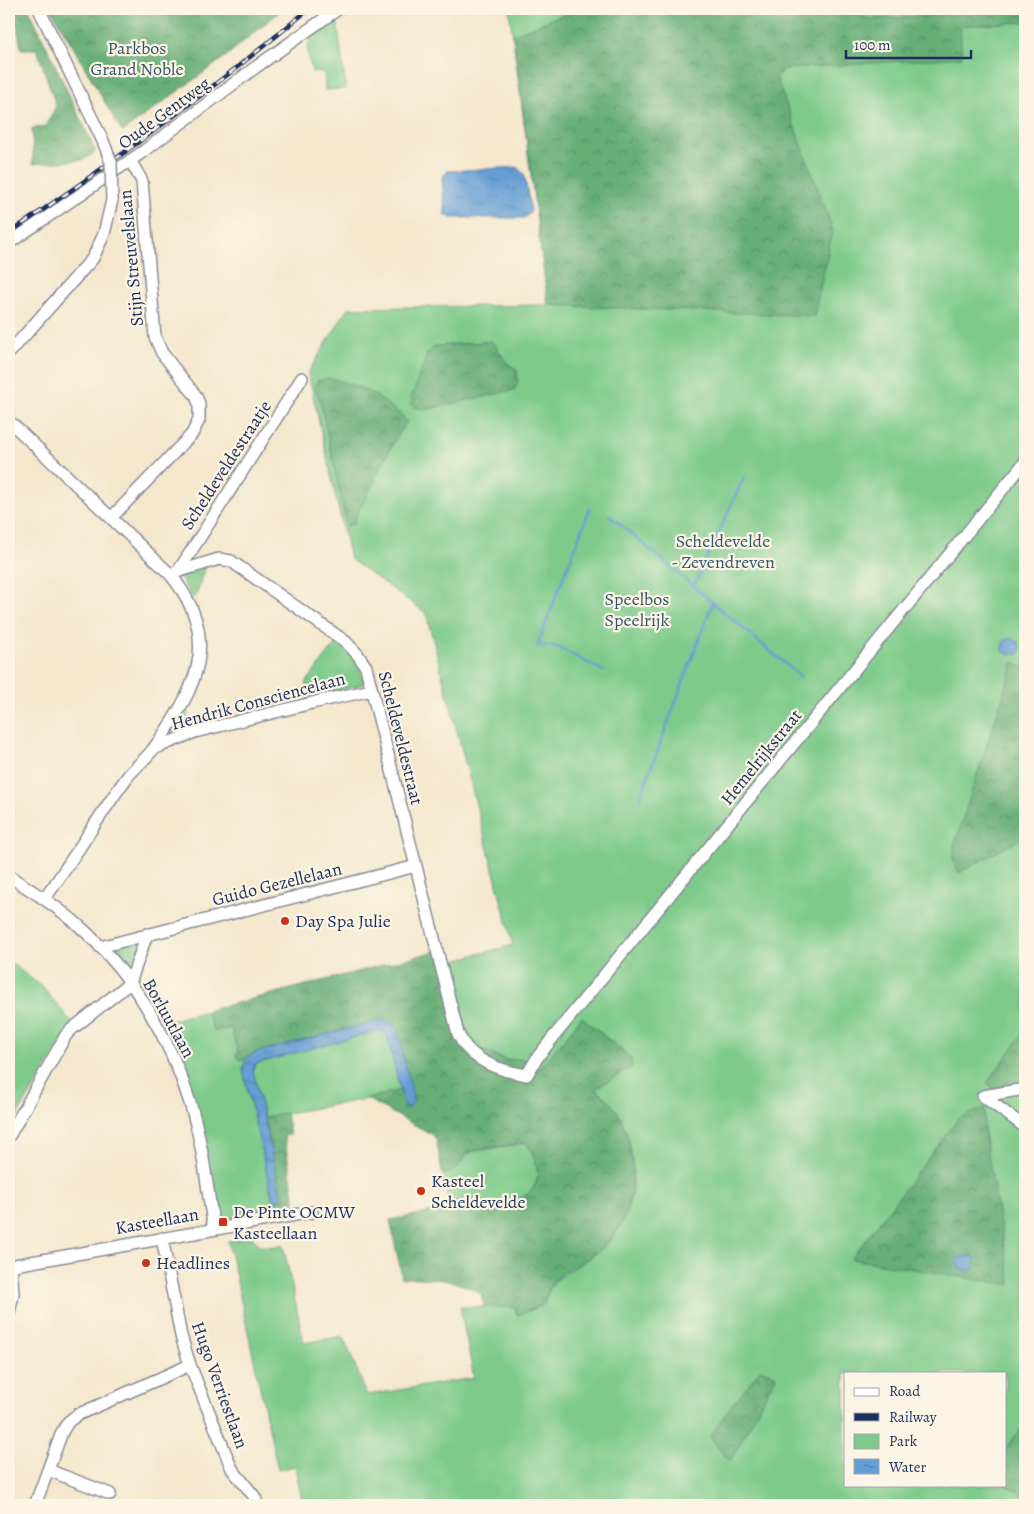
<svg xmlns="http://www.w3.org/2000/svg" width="1034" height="1514" font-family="Alegreya,serif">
  <defs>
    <pattern id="forest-crowns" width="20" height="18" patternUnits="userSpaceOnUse" patternTransform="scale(1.25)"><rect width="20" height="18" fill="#66ae76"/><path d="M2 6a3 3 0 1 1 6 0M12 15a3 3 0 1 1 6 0" fill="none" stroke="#538e64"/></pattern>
    <pattern id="water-ripples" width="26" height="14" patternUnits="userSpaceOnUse" patternTransform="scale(1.25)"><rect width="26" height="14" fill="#659ed4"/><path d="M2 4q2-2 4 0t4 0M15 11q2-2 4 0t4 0" fill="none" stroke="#5281af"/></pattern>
  </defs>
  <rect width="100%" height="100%" fill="#fcf5e5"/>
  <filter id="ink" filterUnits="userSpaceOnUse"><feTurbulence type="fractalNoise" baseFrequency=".02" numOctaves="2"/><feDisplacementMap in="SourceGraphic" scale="10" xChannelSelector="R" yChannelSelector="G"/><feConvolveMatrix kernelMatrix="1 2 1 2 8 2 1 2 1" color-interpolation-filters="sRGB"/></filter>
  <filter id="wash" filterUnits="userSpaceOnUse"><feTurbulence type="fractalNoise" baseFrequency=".0096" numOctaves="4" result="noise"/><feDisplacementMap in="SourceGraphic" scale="20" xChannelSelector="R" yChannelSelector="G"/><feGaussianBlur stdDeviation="1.12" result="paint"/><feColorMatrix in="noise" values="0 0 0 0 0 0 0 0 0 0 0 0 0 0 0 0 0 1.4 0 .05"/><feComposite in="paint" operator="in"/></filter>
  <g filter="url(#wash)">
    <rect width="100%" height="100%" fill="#f4e7cc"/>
    <path fill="#7dca8a" stroke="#4c7c74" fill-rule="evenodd" d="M509,9h516v1496h-722l-8,-39 -17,4 -50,-229 24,-4c9,12 18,11 31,7l21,99 39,-7 24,59 107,-17 -14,-71h55l2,8 26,-10 10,-23 47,-32 22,-29 10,-27 1,-29 -6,-33 -20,-34 -13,-9 -49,-19 -15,-3 -7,-8 -17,1 -27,-11 -12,-16 -20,-71 66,-17 -87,-332 -76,-54 -42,-186 40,-65 200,-3zM845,1373h160v112h-160z
      M337,19l9,70 -21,1 -1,-18h-12c-2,-8 -5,-17 -4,-25 1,-14 18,-22 29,-28z
      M205,566l-9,30 -4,2 -12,-21z
      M337,642c17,13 23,21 27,42l-51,14 -8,-14z
      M186,706l2,13 8,9 -33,10z
      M138,940l4,4 -10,25 -5,3 -17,-22z
      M9,961l34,27 30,35 -64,107z
      M206,1011l8,20 17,-3 7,24 4,8 4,-2 -3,12 30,131v14l-49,9 -7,-5 -18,-94 -39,-102z
      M377,1031l6,1 4,3 13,55 -33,9 -103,18 -11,-47 2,-5 3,-2z
      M527,1143c28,49 -4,59 -47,66 -13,-11 -16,-11 -31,-3l-7,-34 4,2 17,-14 2,-5 9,-4z"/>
    <path fill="url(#forest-crowns)" stroke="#406e6a" fill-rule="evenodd" d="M9,9h20l67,143 -13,8 -50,4 -1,-36 13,-1 11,-21 -19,-57h-16l-5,-28h-7z
      M51,9h232l-58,48 -103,75z
      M576,9h258l37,10 154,-8v11l-65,4 2,31 -179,12 -7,8 57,153 -19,86 -266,-11 -35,-270z
      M492,341l15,22 10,7 1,12 -4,8 -90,20 -12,-4 -1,-8 17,-46 7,-6z
      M329,378c23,6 38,11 57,25 8,6 15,10 21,19 -17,24 -29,51 -42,77 -4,9 -11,16 -11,25l-7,2 -1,-4 -25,-117 -7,-20 3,-4z
      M1014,662l11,6v167l-1,2 -65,36 -6,-12 1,-15z
      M444,949l23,84 12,16 27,11 17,-1 7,4v4l10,2 42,-52 49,41 1,9 -37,22c23,17 30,33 35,61 7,35 -1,78 -31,101 -14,11 -32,17 -45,30 -5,6 -8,17 -11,24l-25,10 -3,-8h-31l-3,-13c-25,-16 -51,-16 -79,-16l-12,-58 52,-10 19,-10 10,1 9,8c43,-7 75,-17 47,-66 -12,2 -55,5 -62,12 -8,9 -2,14 -19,19l-4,-2 -6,-33 -3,-4 -66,-36 33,-9 5,19 9,-8 -32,-81 -128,33 -12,7 -4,-1 -2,-4 2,-3 -7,-24 -17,3 -8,-20z
      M1025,1031v53l-32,5 -6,-6z
      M985,1108l-1,24 27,153 -160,-26 108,-141zM973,1256l-3,15 -11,-2 1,-12z
      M286,1113l4,22 -6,1 11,65 -1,8 -21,3v-11l9,-2 -18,-82z
      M761,1369l15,7 -46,86 -20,-25 20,-30z
      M1025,1424v71l-20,-10v-36z"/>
    <path fill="url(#water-ripples)" stroke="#406699" d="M517,167l7,7 7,37 -6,7h-74l-6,-4 -3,-36 5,-7z
      M1010,637l8,5 3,6 -2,6 -9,1 -7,-4v-9z
      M382,1020l10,3 5,6 17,72 -5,6 -4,2 -18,-73 -4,-4 -6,-1 -119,32 -3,2 -2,5 29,129 -9,2 -30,-131 3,-12 8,-5z
      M973,1256l3,4 -2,9 -4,2 -11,-2 -2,-9 3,-3z"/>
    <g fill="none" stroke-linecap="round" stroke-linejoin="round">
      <path stroke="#659ed4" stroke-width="2.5" d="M590,508l-53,138h18l49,25
        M609,515l192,162
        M694,586l50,-109
        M640,798l73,-196"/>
    </g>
  </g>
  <g filter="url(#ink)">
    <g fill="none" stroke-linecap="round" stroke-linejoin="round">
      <g stroke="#888b95" stroke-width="14">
        <path id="minor" d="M39,9l64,132
          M9,243l135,-92 112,-84 82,-58
          M9,353l84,-95 11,-24 8,-34
          M9,421l161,153c53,64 27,114 -16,174 -7,10 -18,18 -26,28 -29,39 -54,83 -83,122
          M111,518l81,-84 7,-14v-16l-3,-8 -34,-43 -7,-16 -13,-156 -12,-21
          M179,570l123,-192
          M170,574l49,-15 12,2 115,81 12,13 8,12 92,367c12,27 42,37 69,41l10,-17 18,-23 470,-573
          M153,749l42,-17 121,-30 56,-12
          M9,876c23,15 47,29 68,48 54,47 93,113 114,182 12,39 16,82 23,123
          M100,947l316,-81
          M983,1096l42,31
          M983,1096l42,-7
          M9,1136l57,-101 6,-6 58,-46 17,-49
          M162,1238l19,98 9,29 42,104 22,27 4,9
          M9,1266l303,-54
          M9,1313l4,-19 -2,-29
          M48,1470l62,24
          M35,1505l27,-73 6,-10 9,-7 113,-50"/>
      </g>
      <use href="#minor" stroke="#fff" stroke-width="11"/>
      <g stroke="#1b2f5e" stroke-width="4.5">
        <path id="rail" d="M9,233c104,-70 204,-144 300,-224"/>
      </g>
      <use href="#rail" stroke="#fcf5e5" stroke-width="2.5" stroke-dasharray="8" stroke-linecap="butt"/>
      <g stroke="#888b95" stroke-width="14" stroke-linecap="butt">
        <path id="minor-bridge" d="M103,141l8,21 1,38"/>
      </g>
      <use href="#minor-bridge" stroke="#fff" stroke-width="11"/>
    </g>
  </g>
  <g fill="#c8321e" stroke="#fcf5e5" stroke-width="2">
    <circle cx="285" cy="921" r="5"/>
    <circle cx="421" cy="1191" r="5"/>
    <rect x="218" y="1217" width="10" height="10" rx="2.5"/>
    <circle cx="146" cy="1263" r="5"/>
  </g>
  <g text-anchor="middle" stroke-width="4.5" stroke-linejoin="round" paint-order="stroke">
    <g font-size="18" fill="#345669" stroke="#fcf5e5">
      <text x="137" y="54">Parkbos<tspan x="137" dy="21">Grand Noble</tspan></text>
      <text x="723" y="547">Scheldevelde<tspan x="723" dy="21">- Zevendreven</tspan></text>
      <text x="637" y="605">Speelbos<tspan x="637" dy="21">Speelrijk</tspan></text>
    </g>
    <g font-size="18" fill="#1b2f5e" stroke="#fcf5e5">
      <text transform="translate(164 113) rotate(-36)" y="6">Oude Gentweg</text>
      <text transform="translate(131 258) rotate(-95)" y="6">Stijn Streuvelslaan</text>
      <text transform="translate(226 465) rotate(-57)" y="6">Scheldeveldestraatje</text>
      <text transform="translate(258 701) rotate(-15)" y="6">Hendrik Consciencelaan</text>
      <text transform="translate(401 738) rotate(76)" y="6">Scheldeveldestraat</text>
      <text transform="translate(761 757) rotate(-51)" y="6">Hemelrijkstraat</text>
      <text transform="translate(277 884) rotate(-14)" y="6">Guido Gezellelaan</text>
      <text transform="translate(169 1018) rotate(61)" y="6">Borluutlaan</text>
      <text transform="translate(157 1221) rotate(-10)" y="6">Kasteellaan</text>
      <text transform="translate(220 1385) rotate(70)" y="6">Hugo Verriestlaan</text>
    </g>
    <g font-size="18" fill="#1b2f5e" stroke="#fcf5e5" text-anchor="start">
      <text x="295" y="927">Day Spa Julie</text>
      <text x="431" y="1187">Kasteel<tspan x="431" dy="21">Scheldevelde</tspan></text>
      <text x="233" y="1218">De Pinte OCMW<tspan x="233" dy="21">Kasteellaan</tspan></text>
      <text x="156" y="1269">Headlines</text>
    </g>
  </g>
  <rect width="1034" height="1514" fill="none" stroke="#fcf5e5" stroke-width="30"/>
  <rect x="844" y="1372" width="162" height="115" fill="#fcf5e5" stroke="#a2a6af"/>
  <rect x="854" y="1388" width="25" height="8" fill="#ffffff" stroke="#a2a6af"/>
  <text x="889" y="1396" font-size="15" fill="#1b2f5e">Road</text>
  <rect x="854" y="1413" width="25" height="8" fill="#1b2f5e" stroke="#a2a6af"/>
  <text x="889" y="1422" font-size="15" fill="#1b2f5e">Railway</text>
  <rect x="854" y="1434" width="25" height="15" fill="#7dca8a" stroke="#a2a6af"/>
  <text x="889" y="1446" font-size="15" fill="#1b2f5e">Park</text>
  <rect x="854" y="1459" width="25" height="15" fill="url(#water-ripples)" stroke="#a2a6af"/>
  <text x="889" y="1472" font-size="15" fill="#1b2f5e">Water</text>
  <path d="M846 50v8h125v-8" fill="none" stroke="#1b2f5e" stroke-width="2.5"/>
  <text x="854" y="50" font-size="15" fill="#1b2f5e" stroke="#fcf5e5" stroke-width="4" paint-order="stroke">100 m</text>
</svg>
